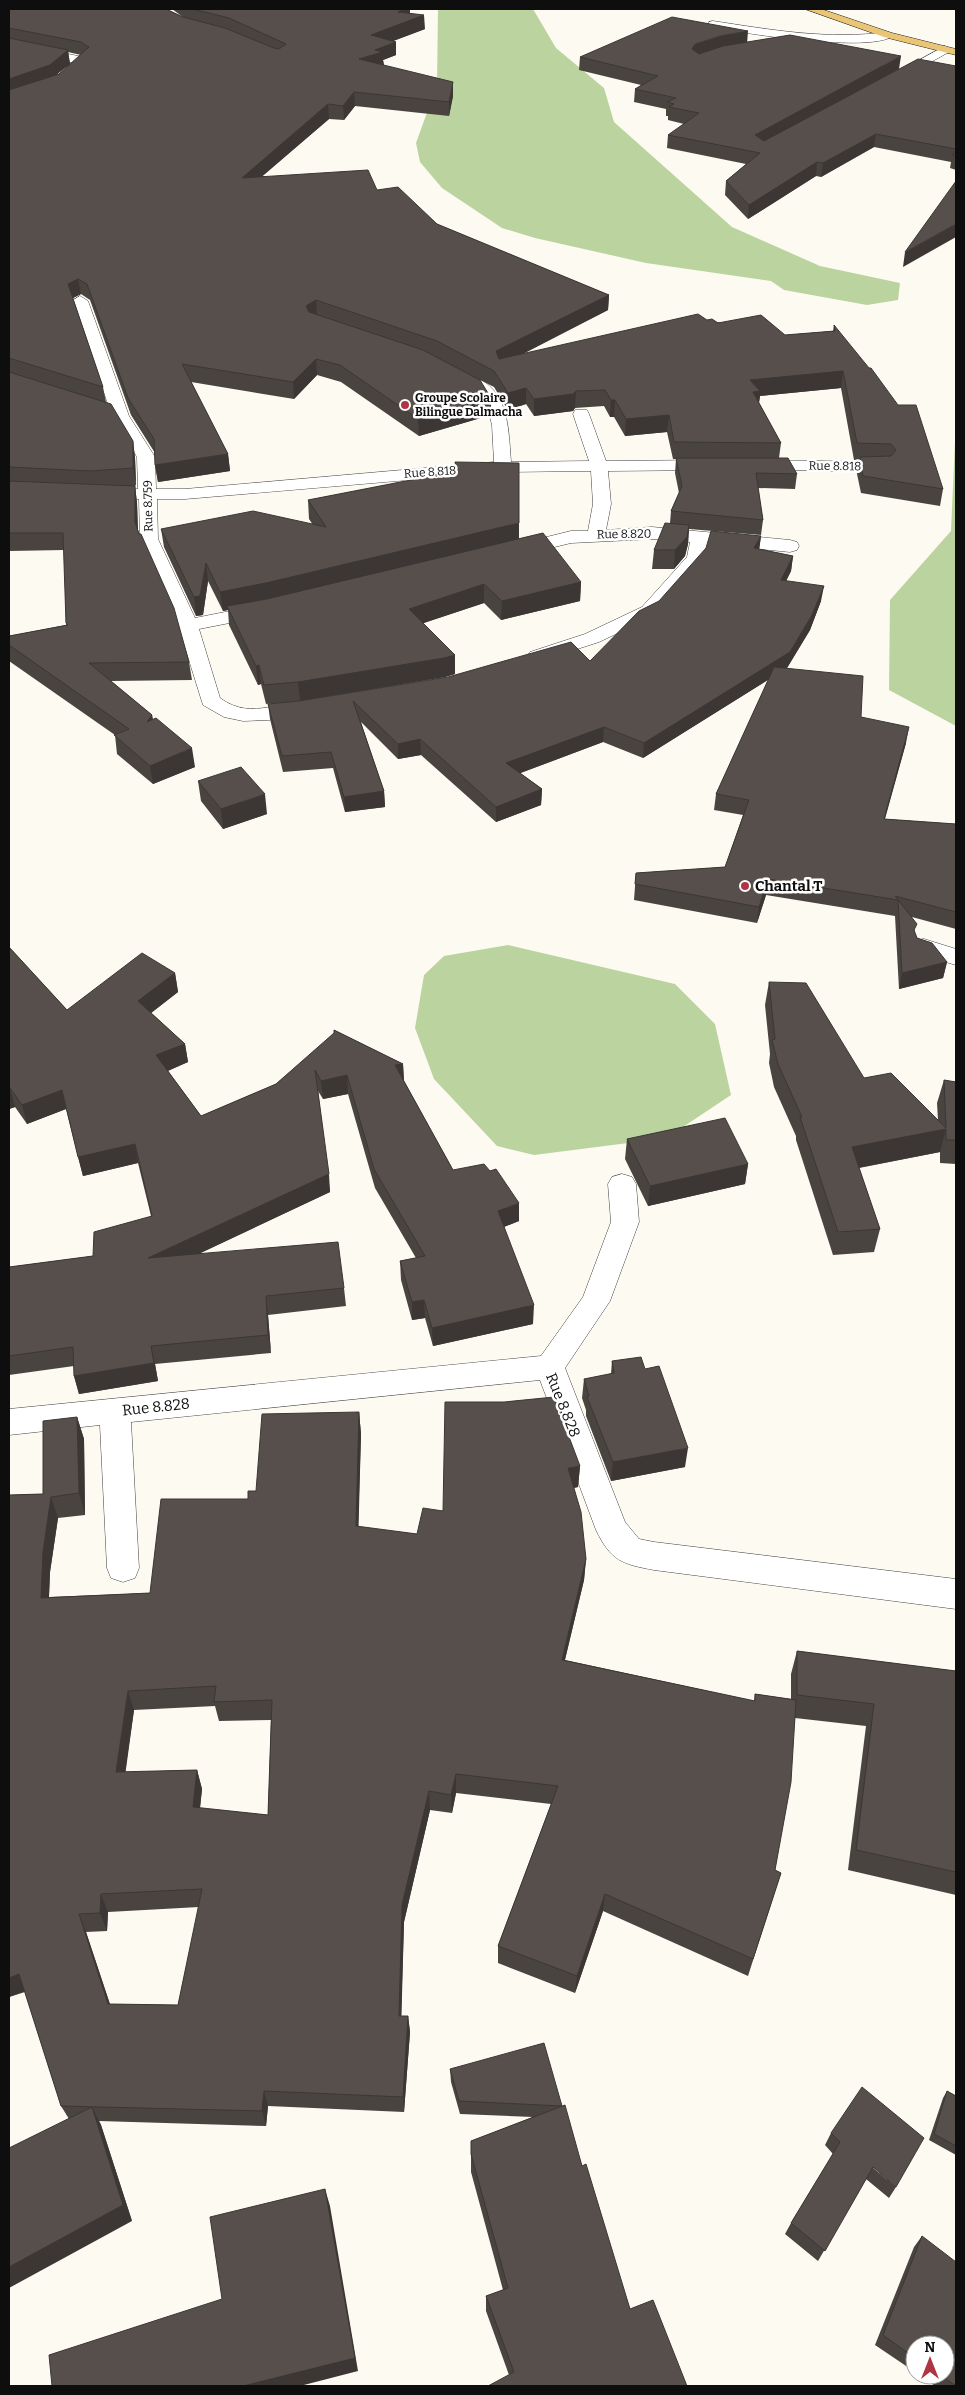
<svg xmlns="http://www.w3.org/2000/svg" width="965" height="2395" font-family="Bitter,serif">
  <rect width="100%" height="100%" fill="#fdfaf1"/>
  <path fill="#bbd49f" d="M438,9h95l23,39 48,40 10,34 118,105 88,39 80,17 -2,17 -31,5 -83,-15 -13,-9 -125,-18 -111,-25 -33,-10 -60,-40 -22,-26 -4,-19 21,-58z
    M956,419v307l-67,-36 1,-90 61,-69z
    M508,945l167,39 40,40 16,71 -54,36 -33,10 -110,14 -37,-9 -63,-67 -19,-51 9,-53 20,-19z"/>
  <g fill="none" stroke-linecap="round" stroke-linejoin="round">
    <g stroke="#414141" stroke-width="1">
      <path id="minor" d="M713,21c59,9 115,19 175,11l6,3c-19,19 -157,-2 -185,-9v-4z
        M9,42l74,15 6,4 -28,25 -52,18v-8l44,-16 21,-17 -65,-14z
        M945,46l6,4 -2,2 -54,30 -4,1 -6,-4z
        M80,296l8,5 41,115 26,41 1,32h29l309,-27 -2,-37 -5,-20 -15,-15 -18,-13 2,-3 6,-2c47,12 46,51 49,90l78,-1 -16,-47 2,-4h12l2,4 17,47 107,-1 6,1 3,4 -3,4 -6,1 -105,1 3,33 -5,26 46,-3 138,13 7,2 2,4 -2,4 -7,2 -82,-8 -5,18 -47,53 -57,27 -62,20 -7,-2 -3,-4 3,-4 55,-18 57,-27 45,-50 3,-15 -38,-3 -81,4 -58,14 -7,-2 -2,-4 2,-4 65,-16h17l5,-27 -2,-33 -88,1 -318,27h-28l1,40 37,79 70,-14 7,2 3,4 -3,4 -7,2 -66,13 21,69c34,25 62,-2 93,6l3,4 -3,4 -44,8 -26,1 -19,-4 -21,-12 -25,-80 -38,-86 -1,-40 -16,-1 -3,-4 3,-4 15,-1 -1,-32 -22,-38 -38,-11 -2,-4 2,-4 6,-1 26,8 -37,-106z
        M756,460l126,2 6,1 3,4 -3,4 -6,1 -132,-3 -3,-4 3,-4z
        M924,939l32,10v16l-41,-12 -3,-6 3,-6z
        M622,1174l10,3 4,7 3,38 -29,79 -45,67 60,154 14,17 15,3 302,37v30l-302,-39c-32,-6 -43,-9 -58,-40l-56,-150 -409,42 8,146 -4,10 -12,4 -12,-4 -4,-10 -7,-143 -91,10v-26l532,-53 42,-59 28,-75 -3,-38 4,-7z"/>
    </g>
    <g stroke="#1f1f1f" stroke-width="1">
      <path id="primary" d="M805,9h16l71,24 64,16v6l-72,-18z"/>
    </g>
    <use href="#minor" fill="#fff" fill-rule="evenodd"/>
    <use href="#primary" fill="#eac575" fill-rule="evenodd"/>
  </g>
  <path fill="#4a4441" fill-rule="evenodd" d="M9,9l159,1 15,7 -11,-8h238v5l15,15 -32,12 3,1v13l-13,5 1,5 69,31 -4,20 -94,-10 -11,14 -15,-1 -67,57 115,14 60,34 172,71 -1,15 -85,44 184,-34 78,15 48,-4 1,-6 109,164 -3,17 -79,-13 -4,-19 2,-14h-5l-13,-72 -81,8 -1,7 22,40 -2,15 18,16 -2,15 -37,-1 5,32 -2,15 -72,-6 -1,15 -3,12 -11,13h-22l2,-19 16,-27 1,-12 8,-18 -4,-20 1,-14h-3l-6,-27 -42,4 -11,-19h-4l-6,-11 -29,2 -2,3 -39,5 -8,-12 -18,6 -14,-23 -14,-7 11,35 -72,21 -78,-54 -24,-7 -23,24 -103,-17 37,72 2,17 -72,11 -3,-17v-12l-24,-38 -41,-115 -9,-6 -8,4 30,89 3,15 27,39 2,17 1,27 -1,1 2,17 1,27 51,132 3,18 -81,1 41,34 1,5 42,47 -42,17 -36,-30 -2,-19 -106,-74v-25l57,-11 -2,-75 -55,1zM68,52l13,3 -22,19 -3,1 14,-11z
    M747,42l152,27 -48,26 105,-29v104l-6,-2 1,-6 -77,-15 -53,30 -5,-1 -68,43 -23,-24 1,-14 20,-17 -79,-16 1,-13 16,-11 -16,-4v-4h-2v-7l-32,-7 1,-13 6,-4 -62,-15 1,-13z
    M455,462l64,77 62,43 -1,19 -79,19 -17,-17 -61,20 32,51 -10,3 -145,24 -34,3 -5,-20 -3,1 -29,-60 -1,-15 -5,1 -15,-30 -5,34 -7,1 -32,-69 -3,-18 152,-4 -4,-6 -1,-19 148,-28z
    M761,536l-2,13 34,7 -2,15 -5,10 35,20 -11,29 -23,38 -1,1 75,48 45,26 -21,76 71,5v105l-44,-12 3,16 2,5 30,24 -4,16 -44,11 -4,-73 -129,-21 -9,28 -123,-23 2,-27 89,-6 18,-52 -29,-5 2,-16 53,-115 -126,79 -40,-16 -83,31 22,16 -1,16 -45,17 -75,-67 -23,4 -37,-37 23,69 1,16 -40,5 -12,-44 -50,4 -13,-53 -2,-15 31,-3 291,-40 69,-60z
    M198,781l69,33 -44,15 -22,-28z
    M9,947l58,63 108,-37 3,19 -27,21 34,31 3,18 -20,9 33,45 75,-32 58,-50v-4l69,34 1,17 49,89 66,51 -15,6 29,97 -100,22 -8,-28 -13,2 -11,-40 -1,-19 16,-3 -41,-70 -27,-94 -25,5 -5,-8 12,101 -130,61 144,35 2,18 -78,9 3,38 -116,11 3,17 -79,13 -5,-18v-10l-65,9v-108l84,-11 58,-40 -13,-53 -55,13 -17,-67 -39,15 -12,-17 -6,2z
    M769,982l95,96 74,42 -1,-17 7,-23 12,2v82l-16,-1v-11l-81,16 21,61 -6,23 -41,3 -37,-115v-4l-22,-49 -5,-24 1,-9 -5,-49z
    M627,1139l121,25 -3,20 -97,22 -23,-47z
    M612,1361l33,8 40,98 -74,14 -25,-65v-6l-4,-12 2,-19 27,-5z
    M359,1412l2,22 -3,93 59,7 26,-23 137,-45 -2,21 -4,1 12,71 -2,21 -19,80 189,41 1,-7 36,5v-25l6,-23 159,20v224l-108,-25 18,-144 -71,-8 -20,152 6,3 -33,103 -145,-65 -28,82 -77,-30v-17l53,-142 -95,-11 -4,20 -22,-3 -26,112 -3,94h7l2,16 -6,80 -136,-6 -2,20 -167,-5 2,4 31,96 -71,-115 -36,-114 -16,5v-502l34,-1 34,-77 7,22 1,76 -27,3 -8,54 -1,25 101,-4 106,-102zM215,1706l4,15 52,-1 -3,95 -68,-7 2,-19 -5,-19 -72,2 9,-62zM199,1907l-21,98 -68,-1 -24,-72 21,-1 1,-19z
    M450,2069l112,37 68,203 -121,66 -23,-64v-15l17,-6 -32,-118v-31l62,-24 -73,-3 -9,-32z
    M947,2091l9,5v59l-27,-15 14,-42z
    M831,2133l65,54 -7,11 -23,-19 -48,82 -33,-27 6,-11 42,-69 -8,-9z
    M922,2236l34,150h-21l-16,-11h26l-30,-30v27l-40,-27 39,-98z"/>
  <path fill="#3c3735" d="M404,9h6v9l14,-3 1,14 -53,20 -1,-14 27,-23z
    M748,31l-1,13 -56,17 1,-12 3,-5 25,-8z
    M396,42v13l-13,5 1,6 -25,-7 16,-9z
    M68,50l2,14 -18,14 -43,16v-15z
    M901,56l-2,13 -146,79 2,-13z
    M453,82v14l-4,20v-14z
    M354,92l1,14 -11,14 -1,-14z
    M328,104l1,15 -86,74 -1,-15z
    M876,134l-2,13 -53,30 2,-14z
    M817,162l-1,14 -68,43 1,-14z
    M956,224v13l-53,30 2,-15z
    M78,279l3,15 -10,5 -3,-15z
    M609,295l-1,15 -112,57v-16z
    M316,300l1,16 -10,6 -1,-16z
    M316,359l1,16 -23,24 -1,-17z
    M843,371l-2,17 -81,8 -2,12 -7,1 -1,-29z
    M526,388v16l-18,6v-17z
    M576,391l-1,17 -2,3 -39,5v-17z
    M491,398v17l-72,21 -1,-17z
    M611,400h4l-1,17h-4z
    M669,415l-2,17 -42,4 1,-17z
    M133,441l2,17 1,27 -3,-17z
    M228,454l2,17 -72,11 -3,-17z
    M135,486l2,17 1,36 -3,-17z
    M519,523v19l-251,60 -41,4 1,4 -5,1 -3,-19z
    M689,525l-1,19 -3,12 -11,13 1,-19z
    M761,536l-2,15 -5,-3z
    M793,556l-2,15 -12,24 2,-15z
    M206,563l2,18 -5,34 -7,1 -2,-19z
    M581,582l-1,19 -79,19 1,-19z
    M484,584v19l-75,25v-19z
    M824,586l-3,15 -11,29 -23,38 -144,90 1,-15z
    M455,655v19l-10,3 -145,24 -2,-19z
    M259,665l2,19 -3,1 -2,-19z
    M152,715l3,19 -8,-12z
    M604,727l-1,15 -98,37 1,-16z
    M909,727l-3,16 -26,92 4,-16z
    M420,739l1,16 -23,4v-15z
    M192,748l3,19 -42,17 -3,-18z
    M542,789l-1,16 -45,17v-15z
    M384,791l1,16 -40,5 -1,-15z
    M265,794l2,20 -44,15 -2,-20z
    M768,879l-2,16 -9,28 2,-16z
    M947,962l-4,16 -44,11 3,-16z
    M175,973l3,19 -36,28 -4,-19z
    M185,1044l3,18 -28,12 -4,-19z
    M403,1064l1,19 -9,-18z
    M347,1075l1,19 -25,5 -2,-18z
    M10,1088l5,19 -6,2v-20z
    M62,1090l4,19 -39,15 -5,-19z
    M946,1129l-6,23 -93,18 5,-23z
    M135,1144l3,19 -55,13 -5,-19z
    M748,1164l-3,20 -97,22 2,-20z
    M329,1174l1,18 -178,84 -4,-18z
    M519,1203v18l-21,8v-18z
    M266,1296l2,19 3,38 -3,-18z
    M424,1300l1,18 -13,2v-18z
    M534,1305l-1,19 -100,22 -1,-18z
    M151,1346l4,18 3,17 -79,13 -5,-18z
    M359,1412l2,22 -3,113 -2,-21z
    M77,1417l7,22 1,76 -6,-22z
    M688,1448l-3,19 -74,14 2,-19z
    M580,1466l-2,21 -12,2 2,-21z
    M51,1497l7,21 -8,54 -2,46 -7,-20 2,-46z
    M586,1559l-2,21 -24,100 2,-20z
    M128,1691l6,19 -11,81 -7,-19z
    M197,1770l5,19 -4,37 -5,-19z
    M456,1774v19l-4,20 -1,-18z
    M429,1791l1,19 -26,112 -3,110 -2,-16 3,-111z
    M101,1894l7,18 -1,19 -7,-18z
    M605,1894l-2,17 -28,82 2,-17z
    M79,1914l7,18 29,88 -7,-16z
    M19,1974l9,16 -19,7v-19z
    M408,2016l2,16 -6,80 -1,-15z
    M264,2091l4,15 -2,20 -4,-15z
    M92,2107l9,18 31,96 -123,67v-21z
    M325,2189l5,17 28,165 -58,15h-57z"/>
  <path fill="#564f4c" stroke="#3c3735" fill-rule="evenodd" d="M9,9h157l17,8 42,11 49,20 5,1 7,-5 -57,-26 -36,-9h211l-6,3 26,3 -53,20 25,7 -21,8 8,2 -24,7 94,23 -4,20 -95,-10 -11,14 -15,-2 -86,74 126,-8 9,20 21,-3 39,37 172,71 -113,56 3,8 199,-45 9,6 5,-1 6,4 43,-8 24,20 50,-4 -1,-6 35,43h2l27,37h18l27,84 -80,-13 -3,-19 31,-1 5,-6 -5,-6 -34,-1 -14,-72 -93,9 10,11 -7,1 28,51 -107,-1 -5,-27 -43,4 -11,-19h-4l-6,-10 -29,1 -3,3 -39,5 -8,-11 -18,5 -14,-22 -57,-30 -121,-41 -10,6 3,6 114,38 57,30 11,18 -73,21 -78,-54 -24,-6 -23,23 -111,-18 46,90 -73,11 -1,-26 -26,-41 -41,-114 -9,-5 -10,5 35,103 -94,-29v-268l50,-16 30,-27 -8,-5 -72,-14z
    M672,17l76,14 -28,5 -25,8 -3,5 7,5 24,-8 67,-11 111,21 -146,79 9,6 154,-82 38,7v83l-80,-15 -53,29 -6,-1 -68,43 -23,-24 34,-28 -92,-18 31,-22 -30,-6 5,-3 -7,-2 9,-4 -41,-9 23,-13 -78,-19z
    M9,38l59,12 -18,15 -41,14z
    M956,151v4h-4z
    M956,181v43l-51,28z
    M9,372l102,32 22,37v27l-43,3 -81,-4z
    M676,458h112l9,16 -41,-1 7,47 -92,-9 11,-25z
    M455,462l64,1v60l-253,60 -46,9 -14,-29 -6,33 -6,1 -33,-68 92,-18 73,16 -18,-27 149,-29z
    M9,481l126,5v36l4,12h2l33,74 15,54 -100,1 63,52 -5,7 9,-4 36,30 -42,18 -36,-31 15,-6 -120,-84v-9l59,-11 -2,-2 -3,-90h-54z
    M665,523l24,2 -2,12 -12,13h-21z
    M711,531l50,5 -7,12 39,8 -12,24 43,6 -12,29 -22,37 -146,91 -40,-16 -98,36 36,26 -46,18 -76,-68 -22,5 -45,-43 31,90 -40,6 -13,-45 -49,4 -14,-52 31,-3 149,-24 123,-35 19,19 49,-50 20,-10 47,-53z
    M543,533l38,49 -79,19 -18,-17 -75,25 46,46 -11,3 -146,24 -34,3 -5,-20 -3,1 -29,-60 40,-7z
    M774,667l89,9 -2,41 48,10 -25,92 72,5v88l-61,-16 22,28 -3,6 3,8 15,5 15,19 -45,11 -4,-73 -130,-21 -9,28 -124,-23 1,-11 89,-6 24,-67 -33,-6z
    M241,767l24,27 -44,15 -23,-28z
    M9,947l58,63 75,-57 33,20 -37,28 47,43 -29,11 45,61 75,-32 58,-51v-3l69,34 -8,1 58,105 31,-6 6,7 6,-2 23,34 -21,8 36,94 -102,23 -8,-28 -12,2 -12,-41 25,-5 -51,-87 -27,-94 -26,6 -6,-11 14,104 -181,84 190,-16 6,46 -78,8 2,39 -117,11 3,17 -80,13 -1,-29 -64,9v-89l84,-11 1,-24 58,-16 -17,-72 -57,13 -16,-67 -40,15 -12,-17 -1,1z
    M769,982l37,1 58,95 27,-5 55,55 -2,-48 12,2v58h-10v-11l-94,18 28,82 -42,3 -38,-115h2l-24,-53 -6,-24 3,-1z
    M725,1118l23,46 -98,22 -23,-47z
    M641,1357l4,12 14,-3 29,82 -75,14 -26,-65 2,-1 -5,-17 30,-6 -2,-12z
    M554,1397l26,69 -12,2 13,44 5,47 -24,101 193,41v-7l41,6 -5,82 -16,88 6,3 -28,86 -148,-65 -28,82 -79,-30 60,-160 -102,-12 -5,21 -22,-4 -27,114 -3,111h9l-5,81 -139,-6 -2,20 -201,-5 -42,-132 -10,4v-483l34,-1v-73l34,-4 2,76 -28,4 -8,55 -2,46 109,-5 11,-94h87v-8h8l6,-77 97,-2 -3,114 61,8 6,-26 20,3 2,-109h59zM216,1686l-2,16 58,-2 -4,115 -75,-8 4,-37 -81,2 12,-81zM202,1889l-24,116 -70,-1 -29,-90 21,-1 1,-19z
    M797,1651l159,20v201l-100,-22 18,-146 -77,-9z
    M544,2043l18,63 -103,-5 -9,-32z
    M862,2087l62,51 -28,49 -23,-20 -48,84 -34,-28 49,-81 -9,-9z
    M947,2091l9,5v50l-22,-12z
    M565,2105l17,61 4,-2 44,145 23,-9 34,86h-199l26,-14 -28,-76 22,-8 -37,-134v-13z
    M92,2107l31,98 -114,62v-119z
    M325,2189l30,169 -112,28h-191l-3,-31 173,-56 -12,-82z
    M922,2236l34,26v124l-16,-11h5v-30h-30v13l-32,-23z"/>
  <g fill="#b03544" stroke="#fff" stroke-width="2">
    <circle cx="405" cy="405" r="5"/>
    <circle cx="745" cy="886" r="5"/>
  </g>
  <g text-anchor="middle" stroke-width="5" stroke-linejoin="round" paint-order="stroke">
    <g font-size="12" font-weight="bold" fill="#0e0e0e" stroke="#fff" text-anchor="start">
      <text x="415" y="402">Groupe Scolaire<tspan x="415" dy="14">Bilingue Dalmacha</tspan></text>
    </g>
    <g font-size="12" fill="#0e0e0e" stroke="#fff">
      <text transform="translate(835 466) rotate(1)" y="4">Rue 8.818</text>
      <text transform="translate(430 472) rotate(-4)" y="4">Rue 8.818</text>
      <text transform="translate(148 506) rotate(-91)" y="4">Rue 8.759</text>
      <text transform="translate(624 534) rotate(-1)" y="4">Rue 8.820</text>
    </g>
    <g font-size="15" font-weight="bold" fill="#0e0e0e" stroke="#fff" text-anchor="start">
      <text x="755" y="891">Chantal T</text>
    </g>
    <g font-size="15" fill="#0e0e0e" stroke="#fff">
      <text transform="translate(563 1405) rotate(68)" y="5">Rue 8.828</text>
      <text transform="translate(156 1407) rotate(-6)" y="5">Rue 8.828</text>
    </g>
  </g>
  <rect width="965" height="2395" fill="none" stroke="#0e0e0e" stroke-width="20"/>
  <g transform="translate(930 2360)"><circle r="24" fill="#ffffff" stroke="#9f9f9f"/>
  <path d="M0-4L9 19L0 12L-9 19Z" fill="#b03544"/>
  <text y="-8" font-size="14" font-weight="bold" text-anchor="middle" fill="#0e0e0e">N</text>
  </g>
</svg>
